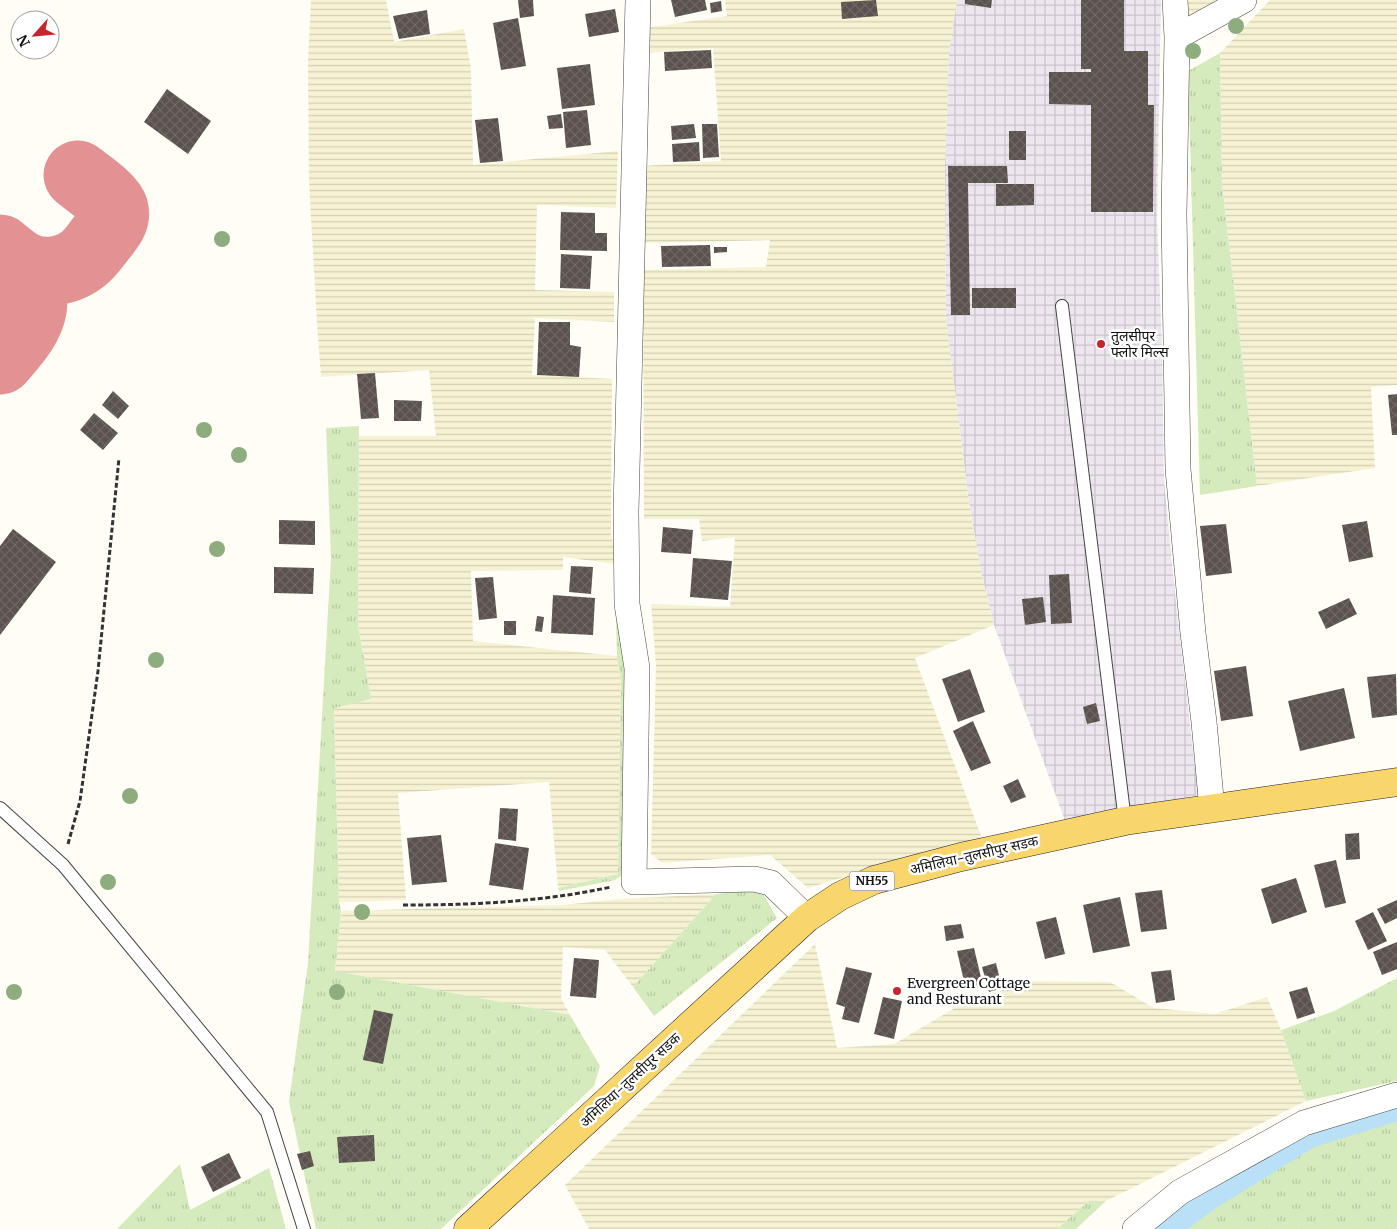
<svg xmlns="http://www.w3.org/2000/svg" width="1397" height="1229" font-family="Merriweather,'Noto Sans Devanagari',serif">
  <defs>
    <pattern id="industrial-grid" width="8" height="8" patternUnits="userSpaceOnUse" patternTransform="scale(1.25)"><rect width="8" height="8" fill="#eee6ef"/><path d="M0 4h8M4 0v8" fill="none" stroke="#cbc4cc"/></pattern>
    <pattern id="farmland-rules" width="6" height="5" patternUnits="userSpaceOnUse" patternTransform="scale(1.25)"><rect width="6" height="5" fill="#f6f3d4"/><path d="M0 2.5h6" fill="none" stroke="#d2cfb5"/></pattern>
    <pattern id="grass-tufts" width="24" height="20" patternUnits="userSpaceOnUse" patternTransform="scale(1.25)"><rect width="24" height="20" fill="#d5ebbd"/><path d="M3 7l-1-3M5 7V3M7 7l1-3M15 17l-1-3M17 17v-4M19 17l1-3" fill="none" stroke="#b6c8a1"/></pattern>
    <pattern id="building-cross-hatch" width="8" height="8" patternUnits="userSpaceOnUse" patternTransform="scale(1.25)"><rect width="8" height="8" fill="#5a524d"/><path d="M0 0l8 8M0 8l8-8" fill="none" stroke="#6d6662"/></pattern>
  </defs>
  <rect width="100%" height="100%" fill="#fffdf5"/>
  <path fill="url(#industrial-grid)" d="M957,0h204l-4,219 5,128 2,133 11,113 23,202 -133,26 -71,-196 -12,-49 -13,-73 -23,-183 -1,-155 4,-113z"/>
  <path fill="url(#farmland-rules)" d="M311,0h75l8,42 70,-13 7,40 2,96 145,-14 -2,57 -79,-3 -2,85 79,2v30l-79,-4 -3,57 80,4 -1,154 5,31 -53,-7v13l-92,1 2,70 144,15 4,25 -3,193 -60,14 -9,-106 -151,11 8,107 -67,2 -5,-195 37,-8 -13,-74 1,-189h77l-7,-66 -108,7 -4,-53 -8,-143 -1,-119z
    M725,0h232l-8,52 -4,113 1,155 23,183 13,73 12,49 -79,33 68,183 -73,16 -102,31 -38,-33 -108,8 -11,-9 5,-189 -5,-61 79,3 5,-70 -33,4 -3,-22h-55l-1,-249 123,-3 4,-27 -129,3 2,-77 78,-5 -8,-113 -68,5v-25l82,-12z
    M1186,0h36l-35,19z
    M1270,0h127v385l-26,2 4,81 -118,18 -35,-302 -2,-131z
    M716,894l-83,93 -28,-37 -42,-3 -2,51 9,17 -235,-43 6,-61 222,-6 57,-6z
    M815,944l22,104 57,-4 71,-42 66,-21 79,1 44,26 61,6 52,-17 14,33 25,71 -200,100h-17l-32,28h-468l-24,-44z"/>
  <path fill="url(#grass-tufts)" d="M1220,53l2,131 35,302 -57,9 -12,-424z
    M359,426l-1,199 13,74 -37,9 5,194 2,9 -6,60 235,44 30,51 -6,20 -153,143h-125l-27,-127 19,-139 23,-405 -5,-130z
    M616,619l11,42 -3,211 -3,4 -6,4 -56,11 -1,-3 60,-14 3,-193 -4,-25z
    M752,890l11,4 14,24 -123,98 -21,-29 83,-93z
    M1397,978v103l-91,20 -25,-71 53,-19z
    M1397,1117v112h-225l24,-19 89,-49 24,-17z
    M180,1164l10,46 79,-42 17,61h-169z
    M1089,1201h17l-30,28h-19z"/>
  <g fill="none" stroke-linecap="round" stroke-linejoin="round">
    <path stroke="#b9e0f7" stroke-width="26" d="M1166,1229l40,-30 103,-64 88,-27"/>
    <path stroke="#e29292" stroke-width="69" d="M0,249c6,5 12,10 18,14 20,13 47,10 65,-4 8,-6 14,-16 20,-23 6,-8 14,-16 11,-27 -4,-12 -27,-26 -36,-34
      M0,360c28,-32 48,-56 18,-97"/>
  </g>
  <path fill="url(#building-cross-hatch)" d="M518,0h15l1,16 -14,2z
    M671,0h34l2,10 -32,7z
    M876,0l2,16 -36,3 -1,-17z
    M965,0h27l-1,8 -26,-4z
    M1081,0h43v51h24v54h6l-1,107h-62v-107l-42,-1v-32h42v-3h-10z
    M721,1l1,10 -11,2 -1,-10z
    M615,9l4,23 -30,5 -4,-23z
    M427,10l3,24 -31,5 -6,-23z
    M518,18l8,48 -25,4 -8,-47z
    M711,50l1,18 -47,3 -1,-19z
    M590,64l5,41 -33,4 -5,-41z
    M167,89l44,32 -23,33 -44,-32z
    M587,110l4,35 -25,3 -3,-36z
    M561,114l2,14 -14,1 -2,-13z
    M498,118l5,43 -23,2 -5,-43z
    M694,124l2,14 -24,2 -1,-14z
    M702,124h15l2,33 -16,1z
    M1009,131h17v29h-17z
    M699,142l1,19 -27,1 -1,-18z
    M948,166h59l1,17h-40l2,132h-19z
    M996,184h38v21l-38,1z
    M561,212l34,1v20h12v18l-47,-1z
    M710,245l1,21 -49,1 -1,-21z
    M714,247h13v5l-13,1z
    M561,254l31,2 -2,33 -30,-1z
    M972,288h44v20h-44z
    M539,322h31v23l11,2 -2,30 -42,-2z
    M375,373l4,45 -18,1 -4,-45z
    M113,391l16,15 -11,13 -16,-14z
    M1397,394v41h-5l-4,-40z
    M394,400l28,1 -1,20h-27z
    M94,413l24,20 -15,17 -23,-20z
    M279,520l36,1v24l-36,-1z
    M1367,521l6,36 -24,5 -7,-37z
    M1226,524l6,49 -26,3 -6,-50z
    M663,527l30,3 -2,24 -30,-2z
    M13,529l43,33 -56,73v-89z
    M693,558l39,3 -4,39 -38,-3z
    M571,566l22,1 -2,27 -22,-2z
    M274,567l40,1 -1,26 -39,-1z
    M1069,574l3,49 -21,1 -2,-49z
    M493,577l4,41 -18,2 -4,-42z
    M553,595l42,3 -2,37 -42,-2z
    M1043,597l3,25 -21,3 -3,-26z
    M1349,598l8,16 -31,15 -8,-17z
    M537,616l7,1 -2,15 -7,-1z
    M504,621h12v14h-12z
    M1246,666l7,50 -32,5 -7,-50z
    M970,669l15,43 -27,10 -16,-43z
    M1396,674l1,41 -25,3 -5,-41z
    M1344,688l11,50 -55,13 -12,-50z
    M1096,703l4,18 -13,3 -4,-17z
    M973,721l18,42 -20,8 -18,-40z
    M1018,779l8,18 -15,6 -8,-17z
    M500,808l18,1 -2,32 -18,-2z
    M1359,833l1,26 -14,1 -1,-26z
    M441,835l6,47 -35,3 -5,-47z
    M495,843l34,5 -6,42 -34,-5z
    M1336,860l10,43 -21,5 -11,-43z
    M1296,878l11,34 -35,12 -11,-35z
    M1162,890l5,39 -26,3 -6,-39z
    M1120,897l10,49 -37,7 -10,-48z
    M1397,900v18l-12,6 -8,-15z
    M1373,912l14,29 -19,9 -13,-29z
    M1056,917l9,37 -20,5 -9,-37z
    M961,924l3,14 -18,3 -2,-15z
    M1397,942v27l-15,6 -9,-23z
    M974,948l9,38 -17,4 -9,-39z
    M574,958l25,2 -3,38 -26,-2z
    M996,963l6,25 -13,4 -7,-25z
    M846,967l26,6 -13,50 -17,-4 3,-12 -9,-3z
    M1171,970l4,30 -19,3 -5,-31z
    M1307,987l8,26 -18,6 -8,-27z
    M883,997l19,4 -8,38 -20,-5z
    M374,1010l19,4 -10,50 -20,-4z
    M374,1135l1,26 -36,2 -2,-26z
    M310,1151l4,15 -12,4 -5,-16z
    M229,1153l12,25 -28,14 -12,-25z"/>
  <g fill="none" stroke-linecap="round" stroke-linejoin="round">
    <g stroke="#444" stroke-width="14">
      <path id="lane" d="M1062,306l63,515
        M0,808l63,57 204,247 37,117"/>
    </g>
    <g stroke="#444" stroke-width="26">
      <path id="street" d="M638,0l-12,512 1,92 10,64 -3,214 120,-3 17,4 36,35
        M1175,0l2,37 -3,178 4,254 15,164 11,89 8,87
        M1177,37l67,-37
        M1135,1229l45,-37 124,-69 93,-28"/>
    </g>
    <g stroke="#222" stroke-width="29">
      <path id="primary" d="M468,1229l339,-311 33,-22 34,-16 87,-23 164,-36 272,-39"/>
    </g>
    <path stroke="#333" stroke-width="3" stroke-dasharray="5 2.5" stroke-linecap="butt" d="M68,844l12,-43 18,-130 21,-213
      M403,905c72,0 138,-3 208,-18"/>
    <use href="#lane" stroke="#fff" stroke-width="12"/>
    <use href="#street" stroke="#fff" stroke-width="25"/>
    <use href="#primary" stroke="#f9d66b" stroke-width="28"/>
  </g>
  <g fill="#8dad7f">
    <circle cx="1236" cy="26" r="8"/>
    <circle cx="1193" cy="51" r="8"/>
    <circle cx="222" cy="239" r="8"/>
    <circle cx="204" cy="430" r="8"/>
    <circle cx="239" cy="455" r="8"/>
    <circle cx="217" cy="549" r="8"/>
    <circle cx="156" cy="660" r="8"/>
    <circle cx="130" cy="796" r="8"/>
    <circle cx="108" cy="882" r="8"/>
    <circle cx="362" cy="912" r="8"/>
    <circle cx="14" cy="992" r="8"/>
    <circle cx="337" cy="992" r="8"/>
  </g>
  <g fill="#c4262e" stroke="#fff" stroke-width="2">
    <circle cx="1101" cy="344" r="5"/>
    <circle cx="897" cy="991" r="5"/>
  </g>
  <g text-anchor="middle" stroke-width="5" stroke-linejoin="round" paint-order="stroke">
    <rect fill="#fff" stroke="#585858" stroke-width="1" x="849.5" y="871.5" width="45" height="19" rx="4"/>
    <g font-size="12" font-weight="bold" fill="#111">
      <text x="872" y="885">NH55</text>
    </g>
    <g font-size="14" fill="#111" stroke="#fff" text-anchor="start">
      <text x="1111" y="341">तुलसीपुर<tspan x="1111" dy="16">फ्लोर मिल्स</tspan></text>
      <text x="907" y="988">Evergreen Cottage<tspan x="907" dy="16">and Resturant</tspan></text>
    </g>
    <g font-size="14" fill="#111" stroke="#fff">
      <text transform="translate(974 855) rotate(-13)" y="5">अमिलिया-तुलसीपुर सडक</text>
      <text transform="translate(630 1080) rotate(-43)" y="5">अमिलिया-तुलसीपुर सडक</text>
    </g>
  </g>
  <g transform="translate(35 35) rotate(243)"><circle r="24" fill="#ffffff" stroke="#a0a0a0"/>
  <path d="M0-4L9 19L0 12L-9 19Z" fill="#c4262e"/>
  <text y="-8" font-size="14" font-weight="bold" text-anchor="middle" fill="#111111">N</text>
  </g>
</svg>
